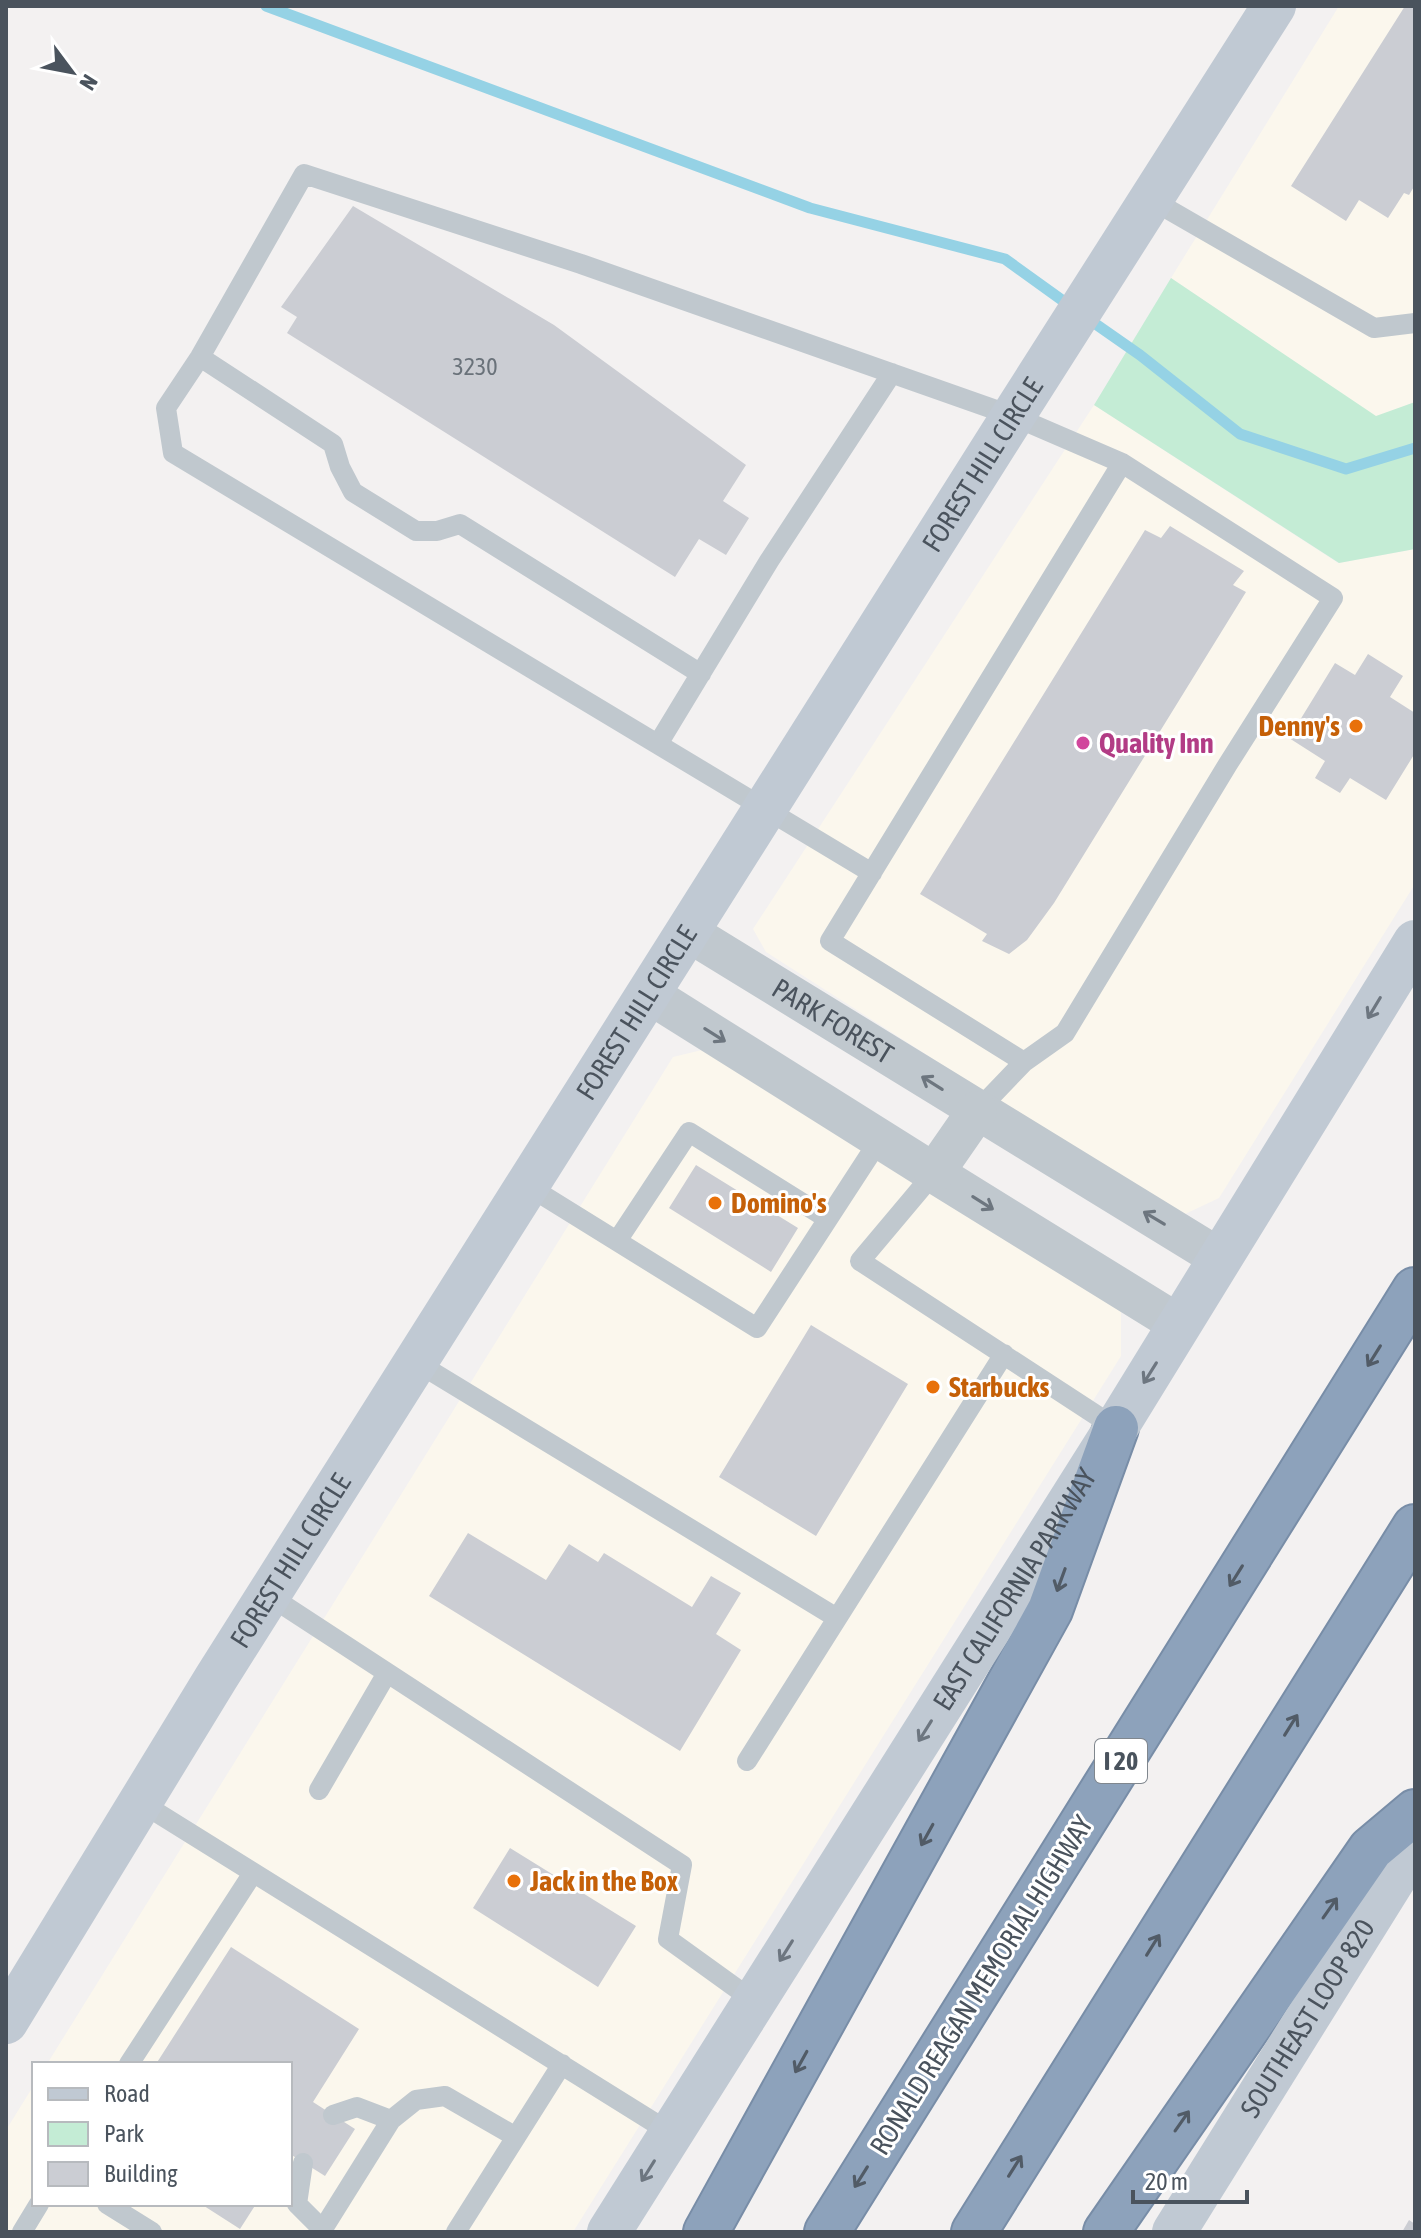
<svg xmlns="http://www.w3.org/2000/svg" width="1421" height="2238" font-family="'Asap Condensed',sans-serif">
  <rect width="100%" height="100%" fill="#f3f1f1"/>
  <path fill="#fbf7ed" d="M1339,6h76v396l-39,15 -205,-139z
    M1094,405l244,158 77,-14v335l-196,314 -36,17 -23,-11 -394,-252 -13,-23z
    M706,1049l395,243 20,20v44l-548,876h-567v-102l28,-45v119h256v-140h-243l626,-1007z"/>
  <path fill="#c4ecd5" d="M1171,278l205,138 39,-14v147l-76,14 -245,-158z"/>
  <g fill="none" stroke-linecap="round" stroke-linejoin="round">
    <path stroke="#95d2e5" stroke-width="11" d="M266,6l544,202 195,51 68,49
      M1087,318l53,37 100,79 106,35 69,-21"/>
  </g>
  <path fill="#cbcdd3" d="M1405,6h10v179l-6,10 -5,-2 -16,25 -29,-18 -13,21 -55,-35z
    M353,206l201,119 192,140 -23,36 26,17 -23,37 -27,-16 -24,38 -388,-244 10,-16 -16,-10z
    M1170,526l74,45 -11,14 13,7 -192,311 -27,37 -18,14 -27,-13 5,-7 -67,-40 225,-364 16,8z
    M1368,654l35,22 -13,21 25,16v40l-29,47 -36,-22 -10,15 -25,-15 10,-17 -36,-23 46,-75 20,12z
    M696,1165l102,63 -27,44 -102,-64z
    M811,1325l97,59 -92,152 -97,-59z
    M468,1533l78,47 23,-36 29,18 6,-9 88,54 19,-31 30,17 -25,41 25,16 -61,101 -251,-155z
    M510,1848l126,78 -38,61 -125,-79z
    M231,1947l128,82 -46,73 42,27 -30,47 -35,-22v-90h-134z
    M201,2204h55l-16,25z
    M1409,2220l6,4v8h-13z"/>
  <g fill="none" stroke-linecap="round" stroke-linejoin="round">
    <g stroke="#788da7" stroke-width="48">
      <path id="highway" d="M706,2232l344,-622 66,-182
        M827,2232l588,-942
        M974,2232l441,-705
        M1106,2232l265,-383 44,-37"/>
    </g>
    <path stroke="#c0c8ce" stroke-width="20" d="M1152,200l222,128 41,-5
      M200,357l133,87 7,23 13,25 63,39h21l23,-7 241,150
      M658,744l111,-183 123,-188
      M872,873l-699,-420 -7,-45 34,-51 104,-183 277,90 432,152 109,47 211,135 -105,166 -163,269 -41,29 -47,49
      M1024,1062l-194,-121 292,-478
      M934,1173l-74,88 256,167
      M528,1186l229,142 123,-189
      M617,1241l72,-109 139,87
      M416,1362l421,256
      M268,1595l414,270 -14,74 86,62
      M747,1761l257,-407
      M319,1790l68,-117
      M140,1802l531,331
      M129,2064l124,-191
      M333,2115l24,-8 34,13
      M303,2163l-6,41 26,26
      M107,2204l45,28
      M22,2232l17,-28
      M321,2232l70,-112 25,-20 29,-4 71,41
      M456,2232l106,-168"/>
    <g stroke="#c0c8ce" stroke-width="40">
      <path id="s1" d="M688,932l533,327"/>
      <path d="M649,994l285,179 246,152"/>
      <path d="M934,1173l43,-62"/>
    </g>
    <g stroke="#c0c9d3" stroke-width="44">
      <path id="s2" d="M6,2022l210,-344 797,-1262 261,-410"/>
      <path id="s3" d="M609,2232l507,-804 299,-486"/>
      <path id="s4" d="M1174,2232l241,-387"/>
    </g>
    <use href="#highway" stroke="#8da2bb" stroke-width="44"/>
  </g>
  <defs><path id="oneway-shaft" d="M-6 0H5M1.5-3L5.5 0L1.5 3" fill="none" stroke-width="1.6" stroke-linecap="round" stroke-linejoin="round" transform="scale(2)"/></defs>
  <g stroke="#6d7680">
    <use href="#oneway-shaft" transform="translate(1374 1008) rotate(121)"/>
    <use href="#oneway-shaft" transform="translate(1150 1373) rotate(122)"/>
    <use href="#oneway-shaft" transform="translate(925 1731) rotate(122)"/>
    <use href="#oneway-shaft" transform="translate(786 1951) rotate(122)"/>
    <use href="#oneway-shaft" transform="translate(648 2171) rotate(122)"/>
  </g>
  <g stroke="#6d767f">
    <use href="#oneway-shaft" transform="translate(715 1035) rotate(32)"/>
    <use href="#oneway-shaft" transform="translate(932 1083) rotate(-148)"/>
    <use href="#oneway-shaft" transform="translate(983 1203) rotate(32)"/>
    <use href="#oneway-shaft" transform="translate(1154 1218) rotate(-149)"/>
  </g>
  <g stroke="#515b66">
    <use href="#oneway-shaft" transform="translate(1374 1356) rotate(122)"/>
    <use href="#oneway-shaft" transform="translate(1236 1576) rotate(122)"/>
    <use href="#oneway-shaft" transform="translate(1061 1580) rotate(110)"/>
    <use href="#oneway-shaft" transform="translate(1291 1725) rotate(-58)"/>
    <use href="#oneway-shaft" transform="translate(927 1835) rotate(119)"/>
    <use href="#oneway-shaft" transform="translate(1330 1908) rotate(-55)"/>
    <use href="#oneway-shaft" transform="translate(1153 1945) rotate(-58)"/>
    <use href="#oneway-shaft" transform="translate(801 2062) rotate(119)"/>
    <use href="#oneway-shaft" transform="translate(1182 2121) rotate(-55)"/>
    <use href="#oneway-shaft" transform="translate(1015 2166) rotate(-58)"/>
    <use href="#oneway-shaft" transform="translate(861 2177) rotate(122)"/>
  </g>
  <g fill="#e8710a" stroke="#fff" stroke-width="3">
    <circle cx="1356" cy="726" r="8"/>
    <circle cx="715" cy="1203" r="8"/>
    <circle cx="933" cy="1387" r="8"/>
    <circle cx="514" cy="1881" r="8"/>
  </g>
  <circle fill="#d1479c" stroke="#fff" stroke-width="3" cx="1083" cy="743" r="8"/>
  <g text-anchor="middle" stroke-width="6" stroke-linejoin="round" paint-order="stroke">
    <g font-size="24" fill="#6a727a">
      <text x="475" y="375">3230</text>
    </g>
    <rect fill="#fff" stroke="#80878e" stroke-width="2" x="1095" y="1739" width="52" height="44" rx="6"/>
    <g font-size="26" font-weight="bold" fill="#4a535d">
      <text x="1121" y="1770">I 20</text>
    </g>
    <g font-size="28" fill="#4a535d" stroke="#fff">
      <text dy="10" stroke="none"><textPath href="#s2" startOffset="1838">FOREST HILL CIRCLE</textPath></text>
      <text dy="10" stroke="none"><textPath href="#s2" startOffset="1190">FOREST HILL CIRCLE</textPath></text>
      <text dy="10" stroke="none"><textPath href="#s1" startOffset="170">PARK FOREST</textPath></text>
      <text dy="10" stroke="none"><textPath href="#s2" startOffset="542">FOREST HILL CIRCLE</textPath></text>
      <text dy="10" stroke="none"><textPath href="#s3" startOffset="760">EAST CALIFORNIA PARKWAY</textPath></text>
      <text transform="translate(981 1985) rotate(-58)" y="10">RONALD REAGAN MEMORIAL HIGHWAY</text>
      <text dy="10" stroke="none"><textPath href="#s4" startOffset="252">SOUTHEAST LOOP 820</textPath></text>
    </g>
    <g font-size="28" font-weight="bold" fill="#c56008" stroke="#fff" text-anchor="start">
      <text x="1340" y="736" text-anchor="end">Denny's</text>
      <text x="731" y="1213">Domino's</text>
      <text x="949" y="1397">Starbucks</text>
      <text x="530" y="1891">Jack in the Box</text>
    </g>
    <g font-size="28" font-weight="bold" fill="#b23c85" stroke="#fff" text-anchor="start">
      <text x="1099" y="753">Quality Inn</text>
    </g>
  </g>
  <rect width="1421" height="2238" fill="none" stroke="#4a535d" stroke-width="16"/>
  <rect x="32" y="2062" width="260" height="144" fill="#ffffff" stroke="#b7babe" stroke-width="2"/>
  <rect x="48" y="2088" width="40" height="12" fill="#c0c9d3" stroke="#b7babe" stroke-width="2"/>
  <text x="104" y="2102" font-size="24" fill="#4a535d">Road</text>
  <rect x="48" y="2122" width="40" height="24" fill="#c4ecd5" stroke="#b7babe" stroke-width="2"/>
  <text x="104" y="2142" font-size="24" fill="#4a535d">Park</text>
  <rect x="48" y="2162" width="40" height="24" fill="#cbcdd3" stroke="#b7babe" stroke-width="2"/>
  <text x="104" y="2182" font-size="24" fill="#4a535d">Building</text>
  <g transform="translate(72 72) rotate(122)" stroke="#ffffff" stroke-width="6" paint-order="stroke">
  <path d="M0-6L14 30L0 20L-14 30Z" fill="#4a535d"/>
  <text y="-12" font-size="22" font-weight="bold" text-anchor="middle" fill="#4a535d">N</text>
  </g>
  <path d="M1133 2190v12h114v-12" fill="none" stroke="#4a535d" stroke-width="4"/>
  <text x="1145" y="2190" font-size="24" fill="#4a535d" stroke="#ffffff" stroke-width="6" paint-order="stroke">20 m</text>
</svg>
